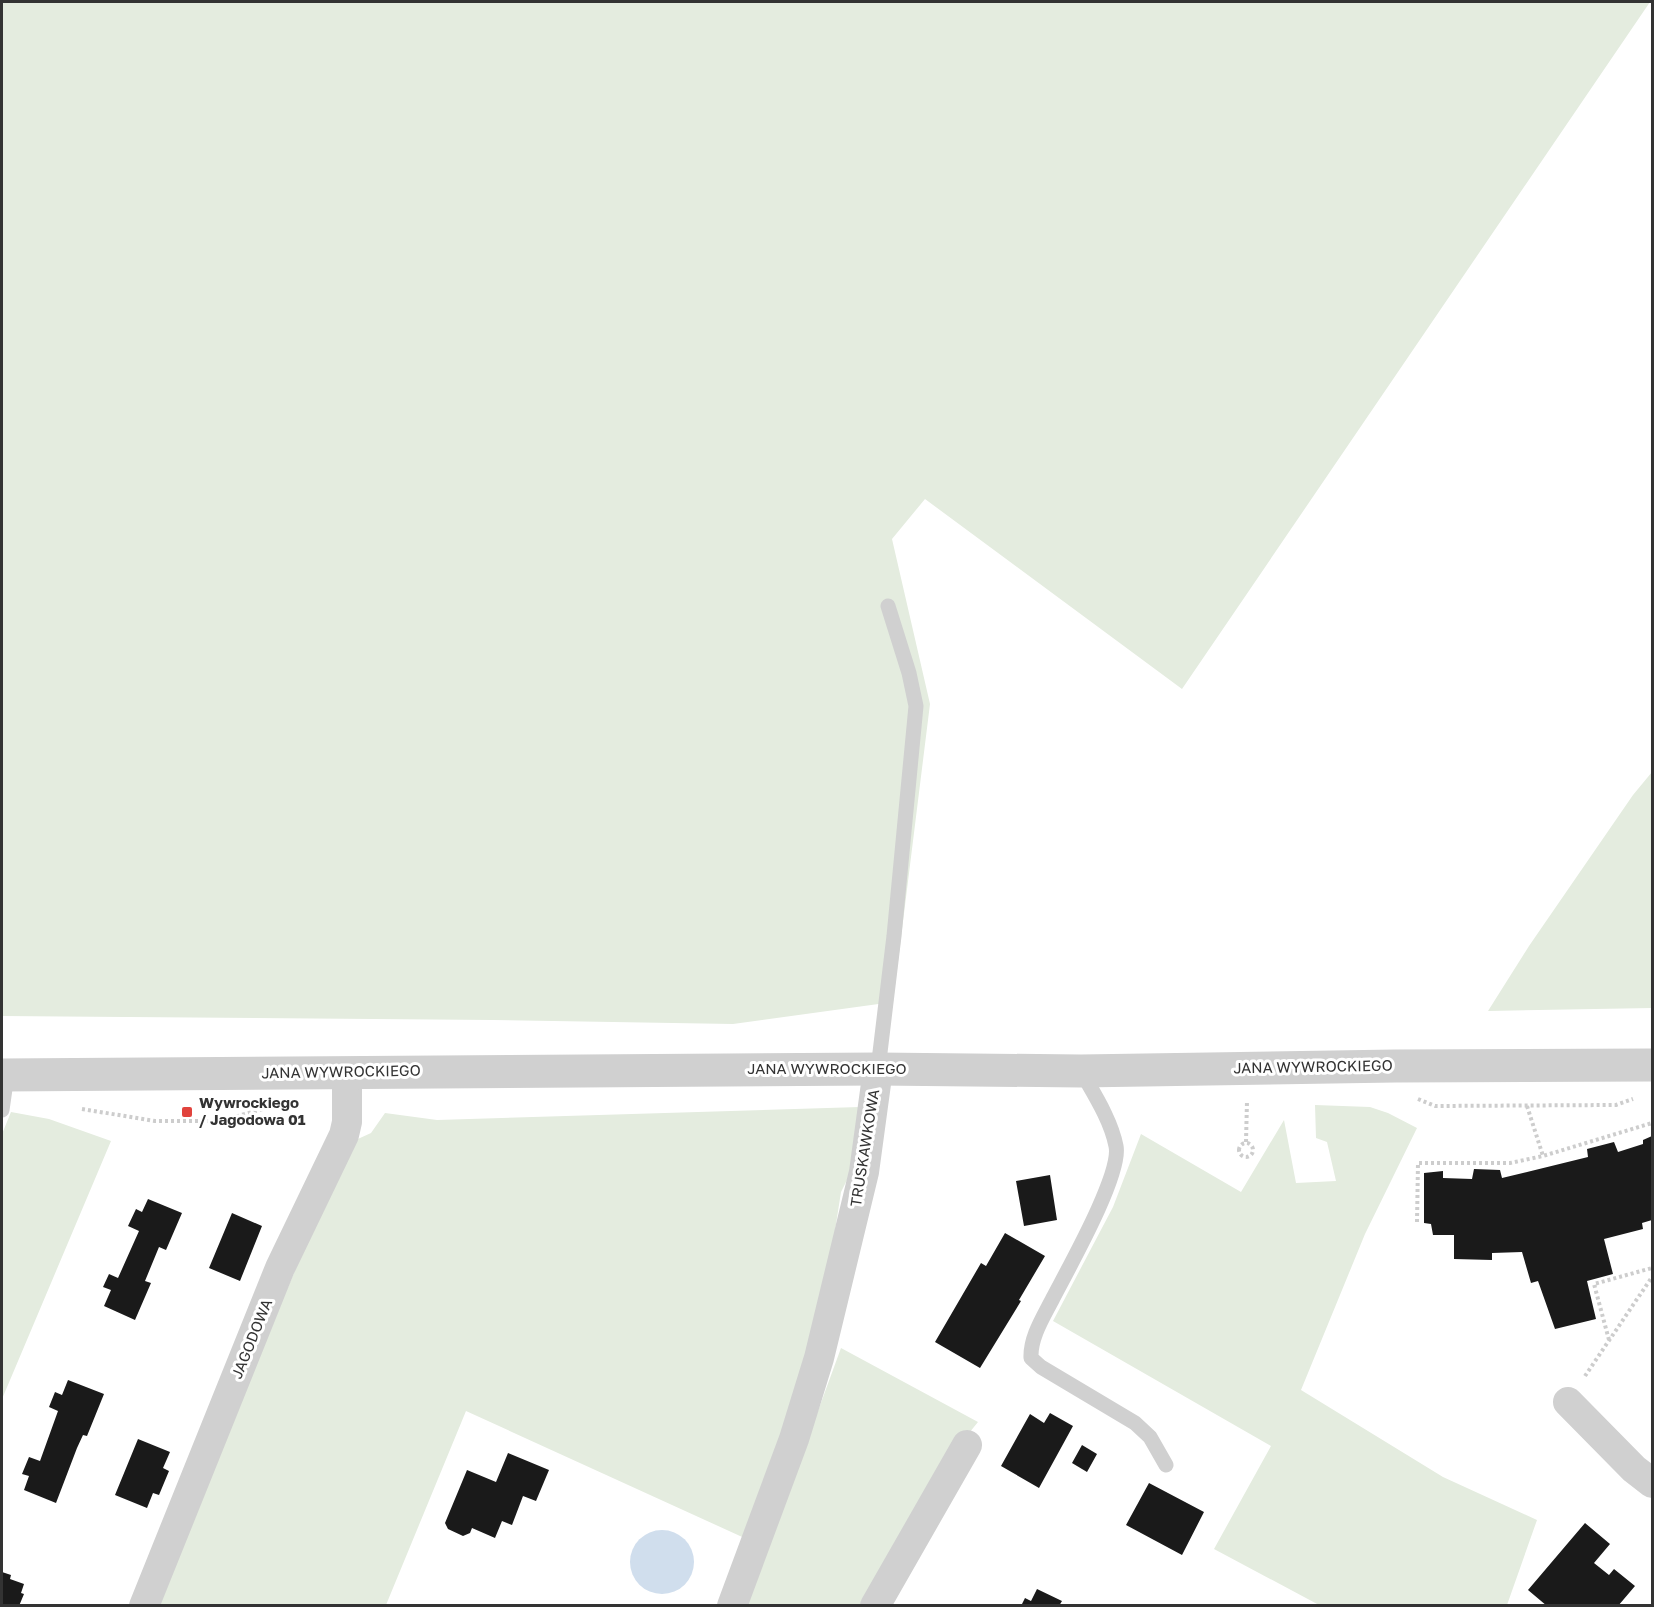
<svg xmlns="http://www.w3.org/2000/svg" width="1654" height="1607" font-family="'Golos Text',sans-serif">
  <rect width="100%" height="100%" fill="#fff"/>
  <path fill="#e4ecdf" d="M2,2h1648l-468,687 -257,-190 -33,40 38,165 -37,298 -160,22 -240,-4 -491,-4z
    M1652,772v236l-164,3 41,-65 104,-151z
    M1315,1105l55,2 18,6 29,15 -52,106 -64,156 142,87 94,43 -30,85h-188l-105,-56 57,-103 -218,-125 60,-114 28,-73 100,58 43,-72 12,63 40,-2 -9,-39 -11,-4z
    M860,1107l-7,61 -12,24 -14,90 -76,259 -285,-130 -80,194 -233,1 196,-463 22,-10 14,-20 52,7z
    M11,1112l38,7 62,22 -109,258v-265z
    M841,1348l137,74 -47,58 -67,125 -120,1 22,-53z"/>
  <path fill="#d0deed" d="M630 1562a32 32 0 1 1 64 0a32 32 0 1 1-64 0Z"/>
  <path fill="#1a1a1a" d="M1652,1136v84l-10,3 1,6 -39,10 9,35 -26,7 9,38 -41,10 -17,-48 -7,2 -9,-31 -30,1v7l-38,-1v-24h-21l-2,-11 -7,-1v-50l19,-2v7l29,1 2,-10 26,1 2,8 86,-21 -1,-8 27,-7 4,10 25,-8v-4z
    M1050,1175l7,45 -33,6 -8,-45z
    M148,1199l34,14 -16,37 -7,-3 -14,34 6,2 -16,37 -31,-14 7,-16 -8,-3 6,-13 9,4 21,-47 -11,-5 8,-17 6,3z
    M232,1213l30,13 -22,55 -31,-13z
    M1005,1233l40,23 -26,44 2,1 -41,67 -45,-26 46,-79 5,3z
    M68,1380l36,14 -17,42 -4,-1 -6,13 -21,55 -32,-13 5,-14 -7,-2 7,-17 11,4 18,-50 -9,-4 6,-15 7,3z
    M1050,1413l23,13 -34,62 -38,-22 29,-52 14,9z
    M138,1439l32,13 -7,16 6,3 -10,24 -6,-2 -6,15 -32,-13z
    M1082,1445l15,9 -10,18 -15,-9z
    M508,1453l41,17 -13,31 -13,-5 -11,29 -10,-4 -7,17 -23,-10 -2,5 -7,3 -15,-7 -3,-6 22,-53 29,12z
    M1149,1483l55,29 -22,43 -56,-30z
    M1585,1523l25,21 -16,19 15,12 5,-6 21,17 -17,20h-71l-19,-16z
    M2,1572l9,3 -1,4 14,5 -3,9 3,1 -5,12h-17z
    M1037,1589l25,12 -3,5h-38l4,-8 6,3z"/>
  <g fill="none" stroke-linecap="round" stroke-linejoin="round">
    <path stroke="#cdcdcd" stroke-width="4" stroke-dasharray="3 3" stroke-linecap="butt" d="M1418,1099l17,7 181,-1 17,-6
      M1527,1106l16,50
      M82,1109l73,12h65l50,-14
      M1246,1142l1,-41
      M1239 1150a7 7 0 1 1 14 0a7 7 0 1 1-14 0Z
      M1417,1222l1,-59h92l33,-7 109,-33
      M1609,1340l-15,-56 58,-16
      M1585,1376l67,-99"/>
    <path stroke="#d0d0d0" stroke-width="15" d="M878,1069l16,-133 22,-230 -7,-33 -21,-67
      M1081,1071c13,23 30,49 35,75 6,28 -48,123 -63,152 -9,18 -23,39 -22,60l10,9 94,56 15,14 16,28
      M2,1110l5,-35"/>
    <path stroke="#d0d0d0" stroke-width="30" d="M1568,1402l66,67 18,14
      M144,1606l136,-338 64,-133 3,-13v-50
      M732,1606l62,-167 25,-81 45,-186 14,-103
      M875,1606l92,-161"/>
    <path stroke="#d0d0d0" stroke-width="33" d="M2,1075l876,-6 203,2 314,-5 257,-1"/>
  </g>
  <rect fill="#e1433d" stroke="#fff" stroke-width="2" x="181" y="1106" width="12" height="12" rx="3"/>
  <g text-anchor="middle" stroke-width="6" stroke-linejoin="round" paint-order="stroke">
    <g font-size="15" fill="#333" stroke="#fff">
      <text transform="translate(1313 1067) rotate(-1)" y="5">JANA WYWROCKIEGO</text>
      <text x="827" y="1074">JANA WYWROCKIEGO</text>
      <text transform="translate(341 1072) rotate(-1)" y="5">JANA WYWROCKIEGO</text>
      <text transform="translate(865 1148) rotate(-81)" y="5">TRUSKAWKOWA</text>
      <text transform="translate(252 1339) rotate(-68)" y="5">JAGODOWA</text>
    </g>
    <g font-size="15" font-weight="bold" fill="#333" stroke="#fff" text-anchor="start">
      <text x="199" y="1108">Wywrockiego<tspan x="199" dy="17">/ Jagodowa 01</tspan></text>
    </g>
  </g>
  <rect width="1654" height="1607" fill="none" stroke="#333333" stroke-width="6"/>
</svg>
